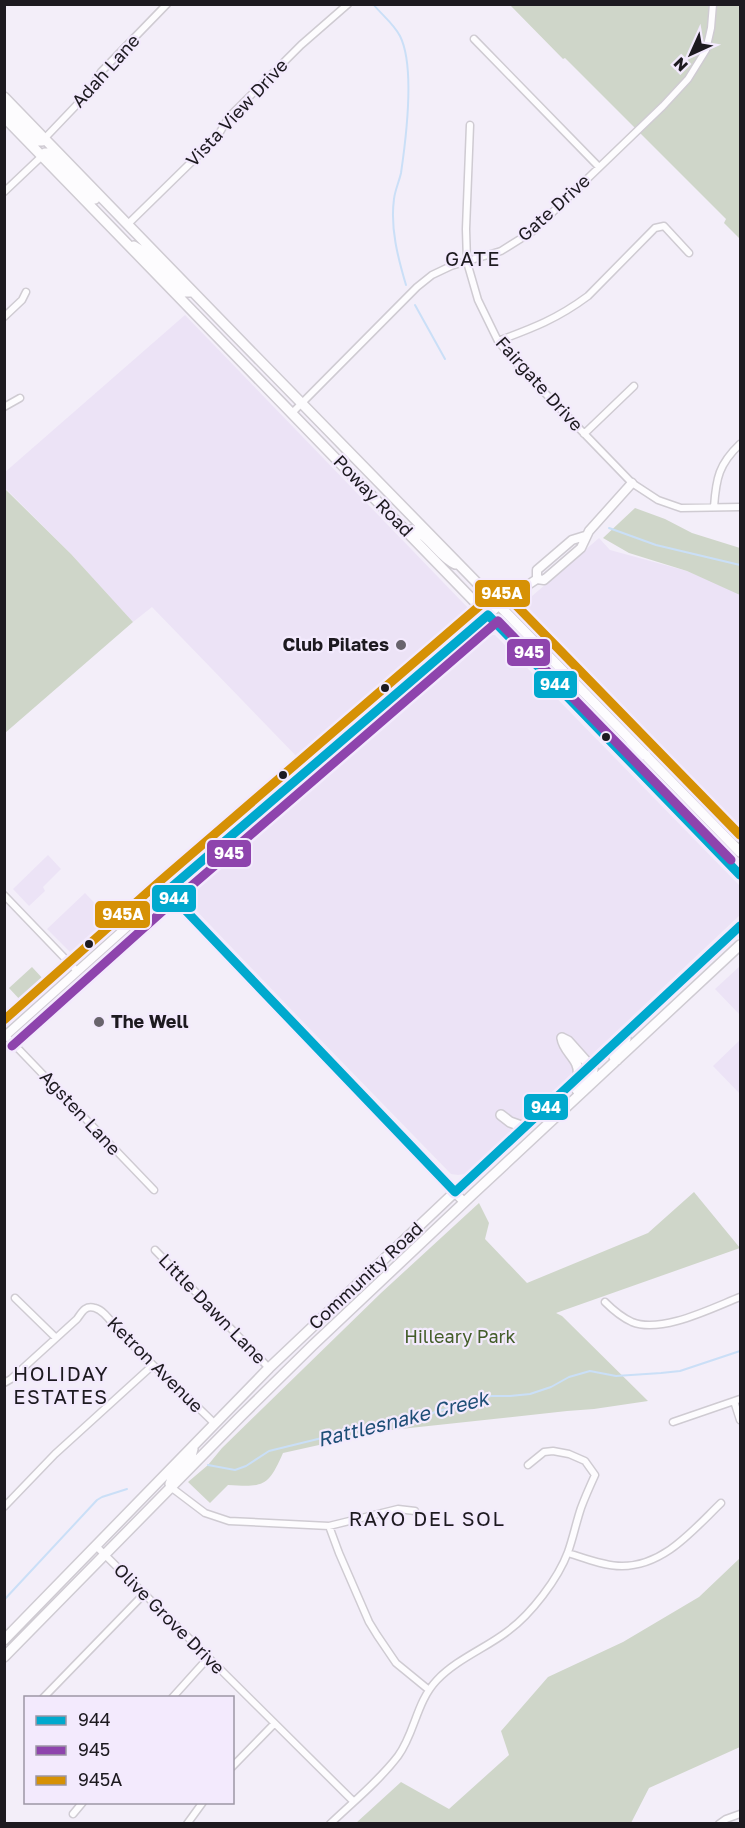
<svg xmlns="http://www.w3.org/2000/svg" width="745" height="1828" font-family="'Golos Text',sans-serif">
  <rect width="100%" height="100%" fill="#f3eef9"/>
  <path fill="#ece3f6" d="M185,315l285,295 -1,7 -49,42 -8,2 -111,100 -149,-154 -19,15 -62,-68 -66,-66 -1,-15z
    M599,538l11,12 77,21 53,22v244l-216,-224 -1,-5 1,-5z
    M491,635h4l245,251v29l-275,259 -7,1 -7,-1 -148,-152 -114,-119 -2,-11 3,-3 204,-175z
    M48,855l13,14 -18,18 2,4 -16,15 -16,-17z
    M85,893l27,28 -38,35 -27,-27z
    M740,966v49l-25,-26z
    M740,1040v54l-27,-28z"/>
  <path fill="#cfd6c9" d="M510,5h230v234l-16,-16 2,-4 -161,-161 -2,1z
    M4,488l67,66 62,68 -128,111z
    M635,508l30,11 27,14 48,15v47l-53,-24 -58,-18 -26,-15z
    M32,967l13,14 -23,21 -13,-14z
    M694,1192l46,56 -184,65 6,3 86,85 -54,8 -27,2 -185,20 -99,22c-15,34 -19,34 -55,32l-18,18 -22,-21 20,-17 14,-17 159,-155 98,-90 10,20 -4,16 42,44 121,-50z
    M740,1558v189l-91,41 -18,35h-275l45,-41 48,27 60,-54 -8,-24 47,-54 75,-35 76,-45z"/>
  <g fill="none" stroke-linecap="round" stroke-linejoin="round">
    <path stroke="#cadff7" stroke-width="2" d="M373,4c8,10 21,20 27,32 15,30 6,103 1,137 -2,9 -6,17 -7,26 -4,29 4,59 12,86
      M415,305l30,54
      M609,528l47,17 84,20
      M208,1465l27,5 11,-4 23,-15 110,-27 36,-6 76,-22h19l20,-2 21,-7 18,-10 21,-6 26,5 45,-3 19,-2 60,-20
      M4,1600l93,-100 5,-3 25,-8"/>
    <g stroke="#cfcbd2" stroke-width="9">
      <path id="street" d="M474,39l125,128
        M470,125l-4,104 1,33 11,38 20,41 18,22 116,120 26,17 23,8 59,-1
        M45,138l43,-45 13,-21 66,-68
        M4,192l38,-36
        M128,224l89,-87 12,-20 72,-72 47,-41
        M4,317l18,-17 4,-8
        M498,341c35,-13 59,-22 90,-45l67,-68 9,-2 25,27
        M4,407l16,-9
        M292,413l125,-126 15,-12 19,-9 50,-15 32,-20 130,-125 25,-27 18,-29 5,-22 2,-24
        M584,434l50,-48
        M714,507c2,-29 5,-43 26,-63
        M4,895l73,76
        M6,1036l148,154
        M155,1250l114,118
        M15,1298l41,40
        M605,1302c8,8 16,15 27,20 29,12 80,-14 108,-25
        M4,1383l7,-4 66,-60c5,-7 8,-14 18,-11 9,2 17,15 23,22 31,33 65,62 97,94
        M734,1401l6,19
        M673,1422l67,-23
        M172,1488l33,25 24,8 100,5 69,-17 17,2
        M4,1507l51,-53 98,-89
        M329,1526l10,27 30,69 8,13 19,28 33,27
        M97,1547l256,254
        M568,1553c16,5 36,13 54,13 42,0 71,-36 99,-63
        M43,1698l102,-105
        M172,1698l36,-40
        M232,1767l42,-43
        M73,1814l10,-12
        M187,1824l16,-22
        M330,1824c23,-22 49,-43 68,-68 17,-23 18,-54 39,-76 20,-21 49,-32 71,-49 23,-17 50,-52 60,-79 5,-14 8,-29 13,-44 4,-11 9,-22 14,-33l-10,-14 -16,-7 -16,-3 -9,1 -16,13
        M719,1824l7,-5 14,-5"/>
    </g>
    <g stroke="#cfcbd2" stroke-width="11">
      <path id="secondary" d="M537,579v-9l35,-30 13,-4
        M167,891l297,311
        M4,1037l163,-146 321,-276 20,-17 29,-19 7,1 37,-32 8,-17 43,-48"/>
    </g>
    <g stroke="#cfcbd2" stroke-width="12">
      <path id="primary" d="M4,97l228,235 508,520
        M4,108l33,33h5l3,-3
        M4,117l736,758
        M42,156l3,-3h4l46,46
        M134,246l13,8 37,38h9
        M408,531l3,-1c15,1 28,27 44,34
        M619,742c9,8 15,13 27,13
        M562,1038l6,3 25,28 -1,5 -15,16
        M562,1038c2,15 19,21 16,38
        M617,1060l-3,-3 2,-7 10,-11
        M501,1115l9,7 14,5
        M172,1488l-2,-4c4,-14 21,-20 23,-35
        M4,1640l265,-272 243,-230 228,-212
        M4,1657l236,-240 73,-72 160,-151 267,-249"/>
    </g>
    <use href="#street" stroke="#fdfcfe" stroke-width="6"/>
    <use href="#secondary" stroke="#fdfcfe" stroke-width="8"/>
    <use href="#primary" stroke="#fdfcfe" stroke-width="9"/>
    <g stroke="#f3eafd" stroke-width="14">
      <path id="bus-1" d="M740,875l-252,-260 -321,276 288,301 285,-266"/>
    </g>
    <g stroke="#f3eafd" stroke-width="14">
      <path id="bus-2" d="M12,1046l163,-146 323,-279 233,239"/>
    </g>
    <g stroke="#f3eafd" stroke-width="14">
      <path id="bus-3" d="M4,1020l155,-138 332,-286c6,-4 11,-4 17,1l232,238"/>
    </g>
    <use href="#bus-1" stroke="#00a9ce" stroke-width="9"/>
    <use href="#bus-2" stroke="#8e44ad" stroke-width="9"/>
    <use href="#bus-3" stroke="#d69105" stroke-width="9"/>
  </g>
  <g fill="#68646c" stroke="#f3eafd" stroke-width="2">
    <circle cx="401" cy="645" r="6"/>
    <circle cx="99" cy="1022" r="6"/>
  </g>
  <g fill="#1d1a20" stroke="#f3eafd" stroke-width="2">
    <circle cx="385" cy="688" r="5"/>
    <circle cx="606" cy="737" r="5"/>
    <circle cx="283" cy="775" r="5"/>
    <circle cx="89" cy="944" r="5"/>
  </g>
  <g text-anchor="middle" stroke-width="4.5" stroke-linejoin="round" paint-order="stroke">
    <g font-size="18" fill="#1d1a20" stroke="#f3eafd">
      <text transform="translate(106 71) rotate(-48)" y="6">Adah Lane</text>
      <text transform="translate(237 113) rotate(-47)" y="6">Vista View Drive</text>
      <text transform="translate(554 208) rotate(-42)" y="6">Gate Drive</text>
      <text transform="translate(539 384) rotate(48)" y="6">Fairgate Drive</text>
      <text transform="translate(373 496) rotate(46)" y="6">Poway Road</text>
      <text transform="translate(80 1113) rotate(47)" y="6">Agsten Lane</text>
      <text transform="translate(366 1276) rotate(-43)" y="6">Community Road</text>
      <text transform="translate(212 1309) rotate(46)" y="6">Little Dawn Lane</text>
      <text transform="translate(155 1365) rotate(45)" y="6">Ketron Avenue</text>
      <text transform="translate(169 1619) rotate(45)" y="6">Olive Grove Drive</text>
    </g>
    <g font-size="18" font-weight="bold" fill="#1d1a20" stroke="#f3eafd" text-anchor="end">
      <text x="389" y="651">Club Pilates</text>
      <text x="111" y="1028" text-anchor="start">The Well</text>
    </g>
    <g font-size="18" fill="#435d29" stroke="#f3eafd">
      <text x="460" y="1343">Hilleary Park</text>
    </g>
    <g font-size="20" letter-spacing="1.5" fill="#1d1a20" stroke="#f3eafd">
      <text x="473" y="266">GATE</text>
      <text x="61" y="1381">HOLIDAY<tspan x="61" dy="23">ESTATES</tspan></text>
      <text x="427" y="1526">RAYO DEL SOL</text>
    </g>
    <g font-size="20" font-style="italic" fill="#1e4e76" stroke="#f3eafd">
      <text transform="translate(403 1419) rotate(-14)" y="7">Rattlesnake Creek</text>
    </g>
  </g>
  <g stroke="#f3eafd" stroke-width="2">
    <rect x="474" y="579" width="57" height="29" rx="6" fill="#d69105"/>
    <rect x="506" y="638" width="45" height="29" rx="6" fill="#8e44ad"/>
    <rect x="533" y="670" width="45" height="29" rx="6" fill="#00a9ce"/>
    <rect x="206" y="839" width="46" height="29" rx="6" fill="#8e44ad"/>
    <rect x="151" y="884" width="46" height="29" rx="6" fill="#00a9ce"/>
    <rect x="94" y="900" width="57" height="29" rx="6" fill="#d69105"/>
    <rect x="523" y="1093" width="46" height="28" rx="6" fill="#00a9ce"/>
  </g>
  <g font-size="16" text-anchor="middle" font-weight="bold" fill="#fff">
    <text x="502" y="599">945A</text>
    <text x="529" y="658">945</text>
    <text x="555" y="690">944</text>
    <text x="229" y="859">945</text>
    <text x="174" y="904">944</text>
    <text x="123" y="920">945A</text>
    <text x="546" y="1113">944</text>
  </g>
  <rect width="745" height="1828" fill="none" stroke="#1d1a20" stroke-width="12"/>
  <rect x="24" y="1696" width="210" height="108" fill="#f3eafd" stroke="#9d97a5" stroke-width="1.5"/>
  <rect x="36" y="1716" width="30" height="9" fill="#00a9ce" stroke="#9d97a5" stroke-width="1.5"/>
  <text x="78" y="1726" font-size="18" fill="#1d1a20">944</text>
  <rect x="36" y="1746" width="30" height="9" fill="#8e44ad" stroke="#9d97a5" stroke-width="1.5"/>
  <text x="78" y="1756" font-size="18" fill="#1d1a20">945</text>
  <rect x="36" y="1776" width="30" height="9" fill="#d69105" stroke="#9d97a5" stroke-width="1.5"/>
  <text x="78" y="1786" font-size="18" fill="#1d1a20">945A</text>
  <g transform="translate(691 54) rotate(225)" stroke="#f3eafd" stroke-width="4.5" paint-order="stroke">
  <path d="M0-4.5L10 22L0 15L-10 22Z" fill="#1d1a20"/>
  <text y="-9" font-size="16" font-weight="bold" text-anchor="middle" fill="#1d1a20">N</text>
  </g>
</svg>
